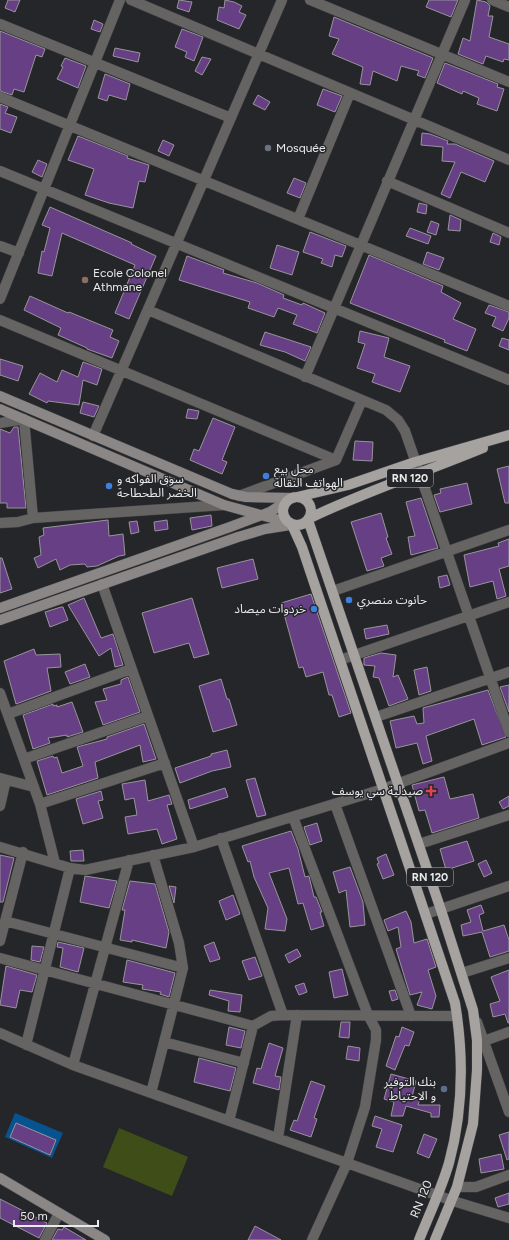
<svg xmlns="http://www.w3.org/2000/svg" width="509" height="1240" font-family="Figtree,'Noto Sans Arabic',sans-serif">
  <rect width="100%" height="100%" fill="#252629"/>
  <path fill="#3f4e18" d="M119,1128l69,29 -16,39 -69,-29z"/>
  <path fill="#07538f" d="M15,1113l48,20 -11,25 -47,-21z"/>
  <path fill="#673f85" stroke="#979599" d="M8,0h12l-5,12 -10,-4z
    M179,0l13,2 -3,10 -12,-4z
    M225,0l9,2 8,4 -3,6 7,3 -7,14 -22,-9 2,-13 5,1z
    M429,0h29l-7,17 -25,-10z
    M477,0l9,2 4,4 -2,10h5l-4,21 20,7v16l-5,-1 -1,3 -17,-6 -3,8 -25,-10 5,-16 7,3z
    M334,17l99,41 -8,20 -8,-3 2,-4 -18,-5 -4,15 -24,-10 -3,14 -10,-1 3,-17 -31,-13 7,-15 -10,-3z
    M94,20l9,4 -3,8 -9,-3z
    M182,29l21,8 -9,24 -9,-4 2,-5 -12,-5z
    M0,31l45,18 -3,8 -6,-2 -12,37 -10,-3 -2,6 -12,-4z
    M115,48l25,5 -2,9 -25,-6z
    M202,57l9,2 -9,16 -7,-4z
    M65,58l21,8 -8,22 -21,-9 6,-12 -2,-1z
    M445,63l53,21 -1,3 7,2 -7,22 -20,-7 2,-6 -16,-7 -1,3 -25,-11z
    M105,74l25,10 -4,16 -17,-5 -2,6 -9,-3z
    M323,89l19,7 -7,16 -18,-7z
    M258,95l12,7 -5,8 -12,-6z
    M0,104l8,3 -3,6 12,4 -6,16 -11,-4z
    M422,133l8,1 18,7 -1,3h8l39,17 -9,21 -24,-10 -11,26 -9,-4 14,-32 -13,-1 1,-14 -22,-2z
    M78,136l50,20 -1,2 22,7 -4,17 -6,-1 -6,27 -24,-5 -24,-8 9,-26 -26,-9z
    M163,140l11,5 -5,11 -11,-5z
    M38,160l9,4 -5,13 -10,-5z
    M294,178l12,5 -6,15 -13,-5z
    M419,203l8,2 -1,9 -9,-2z
    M50,207l82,36 -1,1 25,12 -27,63 -14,-6 20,-48 -73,-32 -10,43 -14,-3 4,-22 2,1 6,-24 -8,-3z
    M450,215l11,5 -1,11 -12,-1z
    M431,221l8,3 -3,11 -9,-3z
    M410,228l21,8 -3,8 -22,-8z
    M310,232l36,14 -4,11 -7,-2 -3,12 -11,-4 2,-4 -20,-7z
    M493,233l8,4 -2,8 -9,-3z
    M277,245l22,7 -7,23 -22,-7z
    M427,252l17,6 -5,12 -16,-6z
    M369,255l74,31 -2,6 20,11 -8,16 23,10 -9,22 -23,-9 1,-2 -95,-37z
    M187,256l37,14 -1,3 34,10 27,12 -1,3 19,7 1,-2 22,10 -8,20 -24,-9 4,-9 -19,-7 -4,9 -26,-9 2,-6 -71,-22z
    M30,296l38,17 1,-1 44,18 -3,7 9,4 -7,17 -25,-9v-1l-29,-13 3,-7 -37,-18z
    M489,305l20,7v6l-6,13 -11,-5 4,-9 -11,-4z
    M360,331l29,7 -5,19 26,9 -10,26 -28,-10 3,-8 -18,-6 8,-24 -7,-2z
    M265,332l46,15 -6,14 -20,-9 -25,-7z
    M502,338l7,2v10l-10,-4z
    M0,359l23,7 -5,15 -18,-6z
    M83,362l19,7 -5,16 -14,-5 -4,25 -31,-4 -1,2 -18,-9 11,-21 17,9 5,-12 16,7z
    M83,402l16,4 -5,11 -14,-4z
    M188,409l11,2 -2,8 -11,-1z
    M213,418l22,9 -13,33 5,2 -5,12 -32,-14 4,-11 5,2z
    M14,427h4l8,81h-19v-5h-7v-74l10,4z
    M355,441l18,1 -1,19 -19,-1z
    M509,466v37h-4l-8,-34z
    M467,483l5,21 -32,8 -6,-17 7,-2 -1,-4z
    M421,498l17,50 -27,7 -3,-18 7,-1 -9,-34z
    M381,513l7,24 -2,1 6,16 -11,4 3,8 -17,5 -16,-49z
    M211,515l1,11 -20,4 -2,-12z
    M108,520l1,16 14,-2 2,21 -6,1 -22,10 -10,1 -2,-3 -15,1 -10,5 -4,-11 -18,9 -4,-10 7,-3 -2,-18 5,-2 -1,-7z
    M167,520l1,9 -13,2 -1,-9z
    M137,521l2,11 -8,2 -2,-12z
    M509,539v27l-10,3 7,27 -9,3 -4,-18 -23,6 -6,-32 35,-9 -1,-3z
    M0,558h2l10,31 -12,4z
    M253,559l5,20 -36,9 -5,-20z
    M447,575l3,10 -10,3 -2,-11z
    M311,594l40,119 -12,4 -7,-22h-3l-6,-23 -17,5 -3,-10 -4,1 -18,-65z
    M84,598l17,40 12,-4 10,31 -8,2 -4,-19 -12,8 -31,-51z
    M192,598l17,56 -15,4 -5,-15 -35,10 -12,-40z
    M61,607h2l5,13 -18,7 -5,-15z
    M387,625l2,9 -23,5 -2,-10z
    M34,649l2,6 24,-1 1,13 -14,1 4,23 -35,13 -12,-43z
    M381,653l15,2 -3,22 5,-2 10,24 -19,7 -10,-28 -6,-1 2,-11 -11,-1v-7z
    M85,664l5,13 -20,7 -5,-12z
    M427,667l4,24 -12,4 -5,-25z
    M128,677l12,35 -37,13 -8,-23 12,-2 -4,-11 18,-5v-4z
    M221,679l6,20h2l8,26 -24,7 -14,-46z
    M509,685v27l-9,-25z
    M488,690l18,47 -24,8 -8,-26 -48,17 6,25 -9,3 -6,-21 -21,5 -6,-27 24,-5 3,8 7,-1 -1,-15z
    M72,702l11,30 -16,5v-2l-19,3 2,5 -17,6 -10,-34 30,-11v2l4,-1v2z
    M144,724l12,35 -13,3 -3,-17 -45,17 3,16 -51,17 -10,-34 16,-5 1,2 3,-1 5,16 21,-7 -6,-19 30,-8v-2z
    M227,750l4,17 -19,4 -32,12 -5,-15 36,-12v-2z
    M444,777l6,22 23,-5 6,24 -47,15 -7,-23 -6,1 -7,-26z
    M255,778l11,37 -9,2 -11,-37z
    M145,780l3,21 21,-6 3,9 -5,1 10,34 -15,5 -5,-15 -29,5 -3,-17 12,-2 -3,-17 -9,2 -3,-16z
    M225,788l3,9 -38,12 -2,-9z
    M101,791l2,9 -5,1 5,17 -20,6 -7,-25z
    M509,796v10l-6,3 -4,-7z
    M317,823l5,18 -12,4 -6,-18z
    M291,831l7,18 7,28 4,-1 5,21h2l6,15h-2l4,14 -13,4 -8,-27 -5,1 -9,-36 -20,5 18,46 -2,12 -20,-2 3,-21 -14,-31 -4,-16 -2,1 -6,-16z
    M467,841l7,20 -28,9 -6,-21z
    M83,850l1,11h-13l-1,-10z
    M386,854l8,21 -11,4 -6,-15 2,-1 -2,-5z
    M0,855l14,3 -11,44h-3z
    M486,860l6,13 -8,4 -6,-13z
    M350,867l13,35 2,23 -15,2 -4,-37 -7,3 -6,-21z
    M85,876l32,5 -8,27 -29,-6z
    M130,881l25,3 14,48 -3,16 -34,-8v2l-12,-2 5,-30h-3z
    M169,886l7,1 -2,16z
    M233,895l7,19 -14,6 -7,-19z
    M481,905l3,8 -5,2 4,16 21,-6 5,15v11l-19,6 -8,-25 -19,4 -2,-11 10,-3 -4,-12z
    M406,911l5,11 3,21 13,-4 9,28 -8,3 8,26 -4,13 -15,-4 5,-13 -12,3 -14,-46 5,-2 -3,-20 -10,4 -4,-11z
    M58,942l26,6 -6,24 -18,-5 3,-19 -6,-1z
    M214,942l6,17 -10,3 -6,-16z
    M32,946l12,1 -4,15 -9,-2z
    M297,949l4,7 -12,7 -4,-8z
    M255,957l7,19 -13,4 -7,-19z
    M127,960l48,13 -6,24 -9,-3 1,-2 -19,-3 1,-4 -20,-3z
    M6,966l31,9 -5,17 -12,-2 -4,18 -16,-3z
    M342,969l6,26 -14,3 -5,-26z
    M509,970v53h-1l-3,-9 -12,3 -3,-13 10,-3 -9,-24z
    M304,983l3,9 -8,3 -4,-9z
    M210,990l32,5 -2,17 -12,-1 1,-10 -20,-6z
    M395,990l3,9 -6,2 -3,-10z
    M341,1022h9l-1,16 -10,-1z
    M229,1027l16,4 -4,17 -15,-3z
    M402,1027l12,5 -5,14 -4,-1 -10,25 -9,-4 10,-30 3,1z
    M269,1043l14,5 -8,28 6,1 -2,13 -26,-7 4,-15 4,1z
    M348,1046l12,2 -1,13 -13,-2z
    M199,1058l37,10 -6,23 -36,-9z
    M391,1074l25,7 -4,16 8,2 -2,6h22l-1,12h-8v-4l-25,-7 -3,10h-12l3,-14 -10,-3z
    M311,1081l14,5 -11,32 3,1 -6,18 -21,-7 4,-10 3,1z
    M375,1116l27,9 -9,27 -17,-5 6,-18 -10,-3z
    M16,1123l40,17 -6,15 -40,-18z
    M509,1132v27l-2,1 -8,-25z
    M424,1134l13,5 -8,19 -12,-5z
    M501,1154l3,15 -23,4 -2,-14z
    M509,1193v11l-11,3 -3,-9z
    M0,1199l47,24 -8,15 -39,-20z
    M255,1226l26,14h-33z
    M64,1227l22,13h-34l6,-11 4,1z"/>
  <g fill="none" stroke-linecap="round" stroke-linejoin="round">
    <g stroke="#404144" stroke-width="11">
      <path id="street" d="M131,0l378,160
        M310,0l199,82
        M492,0l17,7
        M0,24l231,94
        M0,97l509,209
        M0,171l509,209
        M387,181l122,52
        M298,219l52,-126
        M0,246l19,7
        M0,299l120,-299
        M148,310l238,100 12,10 7,11 104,301
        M0,320l336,140
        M305,377l160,-377
        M0,423l24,-4 9,99
        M93,436l189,-436
        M239,496l97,-36 26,-60
        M0,523l18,-1 15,-4 191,-13
        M102,584l92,263
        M333,591l176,-61
        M340,660l169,-58
        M0,693l40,111 15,59
        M8,714l123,-45
        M376,717l133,-45
        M24,759l124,-43
        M0,778l34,9
        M40,804l125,-41
        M335,804l76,212
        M0,806l6,-26
        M293,817l75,198 8,15v10l-11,67 -18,56 -35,77
        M221,838l62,177
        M419,844l90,-29
        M0,847l70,21 15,2 109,-23 189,-58 126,-46
        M426,914l83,-28
        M5,921l178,47
        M0,941l23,-89
        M0,958l253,68 -24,95
        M462,973l47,-15
        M477,1022l32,90
        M253,1026l18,-10 12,-1 174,1
        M0,1033l73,32 380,136 56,17
        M484,1041l25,-9
        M164,1042l80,21
        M26,1045l44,-177
        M73,1065l56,-205
        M151,1093l32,-125 -4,-25 -26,-88
        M278,1138l19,-123
        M457,1187h19l33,-12
        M45,1240l14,-27"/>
    </g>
    <g stroke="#404144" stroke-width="11">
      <path id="secondary" d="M0,396l232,98 14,3 47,1
        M0,409l224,96 66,18
        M0,608l230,-81 40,-15 17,-11
        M0,620l238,-83 27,-8 25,-4
        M0,1178l105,62"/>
    </g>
    <g stroke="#404144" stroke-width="11">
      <path id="primary" d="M283 511a14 14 0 1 1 28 0a14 14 0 1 1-28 0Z
        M297,497l51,-12 67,-23 94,-27
        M310,518c56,-27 115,-46 173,-70
        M308,520l133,390 32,100 4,30v30l-4,54 -16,63 -22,53
        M292,525l10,22 153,456c9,54 8,108 -6,160 -8,27 -20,52 -30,77"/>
    </g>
    <use href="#street" stroke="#666463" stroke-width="10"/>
    <use href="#secondary" stroke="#8a8786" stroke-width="10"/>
    <use href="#primary" stroke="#a6a2a0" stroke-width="10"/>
  </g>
  <circle fill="#6b7280" stroke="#252629" stroke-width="1.5" cx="268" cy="148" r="4"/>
  <circle fill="#8d6e63" stroke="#252629" stroke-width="1.5" cx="85" cy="280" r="4"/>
  <g fill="#3f7fe0" stroke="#252629" stroke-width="1.5">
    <circle cx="266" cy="476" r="4"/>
    <circle cx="109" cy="486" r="4"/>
    <circle cx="349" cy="600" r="4"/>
    <circle cx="314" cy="609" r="4"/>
  </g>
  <path fill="#e0444e" stroke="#252629" stroke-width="1.5" d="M429 785h4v4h4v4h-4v4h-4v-4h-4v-4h4z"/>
  <circle fill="#5c6f8a" stroke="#252629" stroke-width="1.5" cx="444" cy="1089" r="4"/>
  <g text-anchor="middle" stroke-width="3" stroke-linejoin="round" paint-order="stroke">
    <g fill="#252629" stroke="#aeafb2" stroke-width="1">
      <rect x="387" y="469" width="46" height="18" rx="3"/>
      <rect x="407" y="868" width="46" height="18" rx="3"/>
    </g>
    <g font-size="11" font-weight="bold" fill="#e9eaec">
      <text x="410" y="482">RN 120</text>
      <text x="430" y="881">RN 120</text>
    </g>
    <g font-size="12" fill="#e9eaec" stroke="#252629" text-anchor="start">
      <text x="276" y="152">Mosquée</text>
      <text x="93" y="277">Ecole Colonel<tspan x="93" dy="14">Athmane</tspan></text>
      <text x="274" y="473">محل بيع<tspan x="274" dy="14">الهواتف النقالة</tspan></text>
      <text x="117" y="483">سوق الفواكه و<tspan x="117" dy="14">الخضر الطحطاحة</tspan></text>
      <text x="357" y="604">حانوت منصري</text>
      <text x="306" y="613" text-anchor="end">خردوات ميصاد</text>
      <text x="423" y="795" text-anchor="end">صيدلية سي يوسف</text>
      <text x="436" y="1086" text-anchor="end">بنك التوفير<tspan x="436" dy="14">و الاحتياط</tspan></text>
    </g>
    <g font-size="12" fill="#e9eaec" stroke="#252629">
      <text transform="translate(421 1199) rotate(-68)" y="4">RN 120</text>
    </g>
  </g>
  <path d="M14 1220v6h84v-6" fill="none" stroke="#e9eaec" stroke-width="2"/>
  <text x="20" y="1220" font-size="12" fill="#e9eaec" stroke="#252629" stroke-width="3" paint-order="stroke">50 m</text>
</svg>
